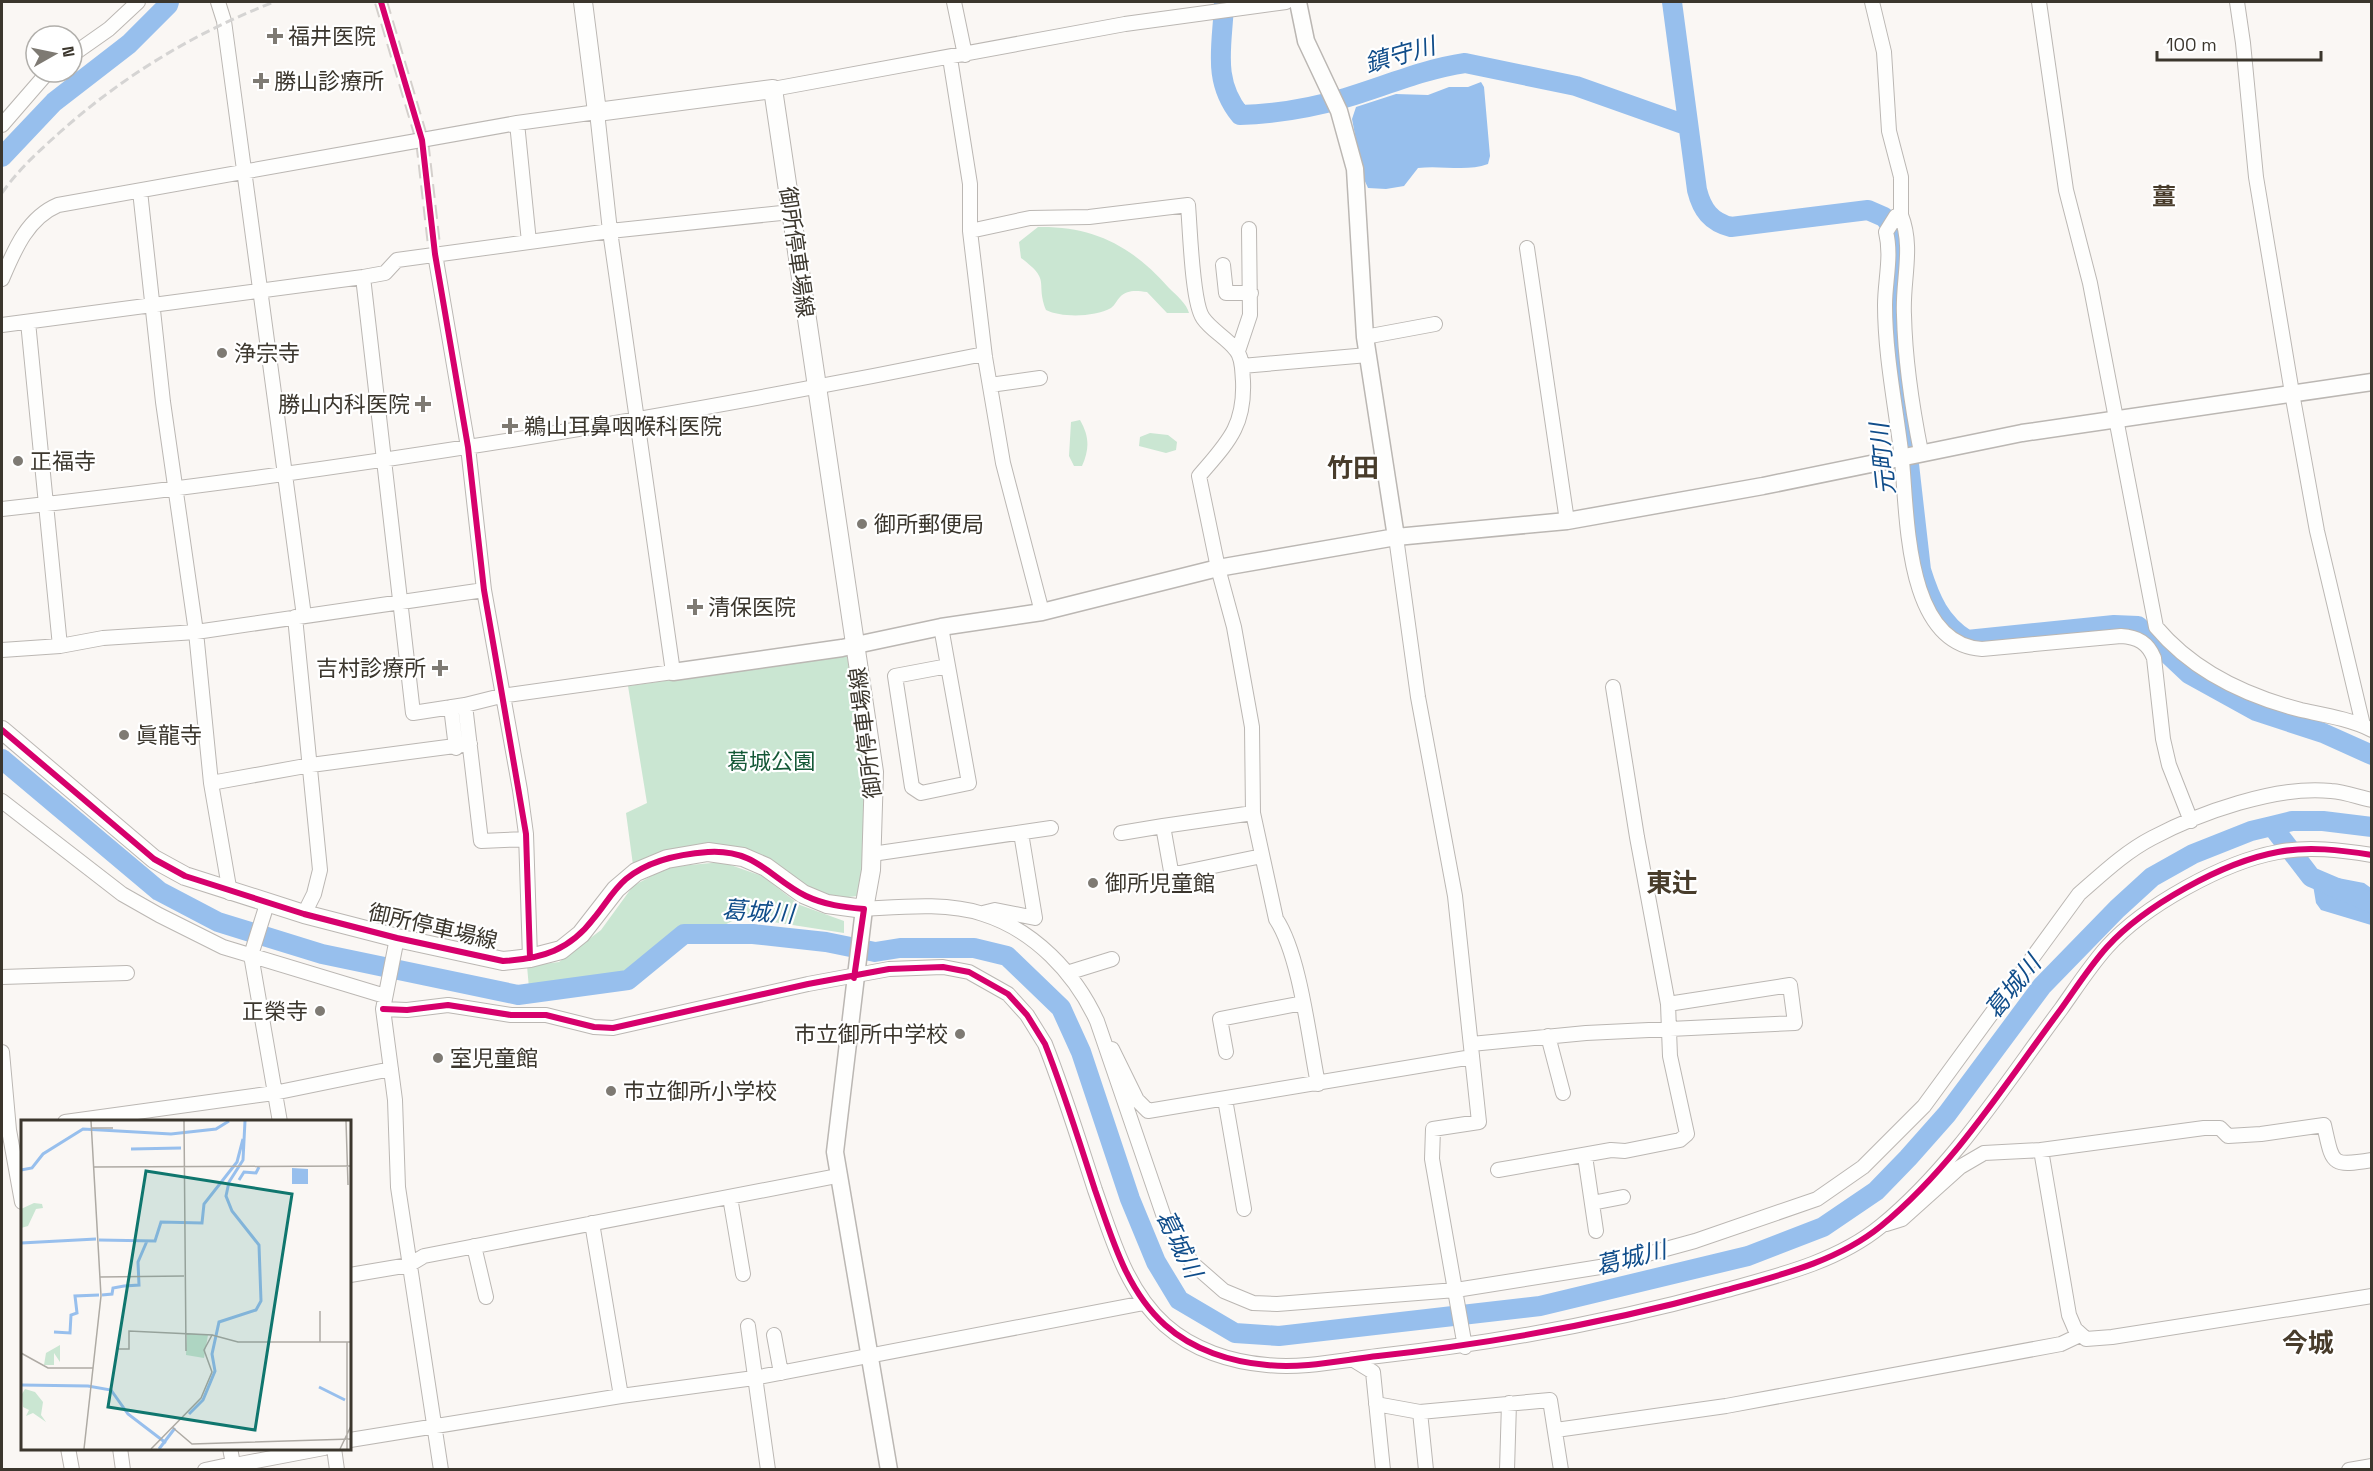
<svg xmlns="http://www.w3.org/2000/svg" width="2373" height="1471" font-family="'Space Grotesk','Noto Sans JP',sans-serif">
  <rect width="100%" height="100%" fill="#faf7f4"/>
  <path fill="#cae6d2" d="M1038,227c56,-1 94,19 131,61 7,7 18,16 20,25h-22l-20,-21c-10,-1 -19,-3 -27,5 -3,3 -5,8 -9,11 -16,9 -49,10 -65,2 -11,-29 6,-29 -25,-52l-2,-16z
    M1080,420c9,16 10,28 2,46h-8l-5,-10 2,-34z
    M1150,433l18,2 9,7 -1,8 -10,3 -27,-7 1,-9z
    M847,656l21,116 -4,94 -6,30 -19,2 -23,-5 -58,-38 -125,10 -7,-52 21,-10 -19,-117z
    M722,862l40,14 38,29 44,16v12l-103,-16 -21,10 -47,7 -18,25 -61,27 -65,2 -2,-22 32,-4 42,-32 32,-44 35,-19z"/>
  <path fill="#97bfed" d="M1481,82l3,5 6,69 -2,8c-21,8 -47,1 -70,4l-14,18 -18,3 -18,-1 -5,-11 -11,-58 4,-12 40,-13 32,1 21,-8h19z
    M2338,878l26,5 7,5v37l-50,-15 -5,-7 -4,-24z"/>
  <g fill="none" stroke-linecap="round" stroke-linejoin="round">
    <path stroke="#97bfed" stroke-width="20" d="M1224,2c-1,42 -13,77 16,113 35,-1 71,-7 105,-17 40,-12 79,-29 120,-35l111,23 110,39
      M1672,2l25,188c5,20 14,32 34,37l137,-17 16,7 12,15 2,13 -5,56 1,31 27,238c9,29 19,53 46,70l147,-15 24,1 51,48 67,37 67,22 49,22
      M2,157l52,-55 75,-58 39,-39 1,-3
      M2,759l157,132 59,31 104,32 196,41 110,-15 56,-46h69l73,8 49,10 25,-4h74l33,8 54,52 20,44 49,147 26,63 23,38 56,33 44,3 261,-30 208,-50 75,-29 53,-36 32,-33 39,-44 95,-128 75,-77 35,-32 41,-23 58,-23 21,-5 20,-5h31l49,6
      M2272,826l39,51 61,26"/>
    <path stroke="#d4d0cc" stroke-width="14" stroke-dasharray="14 7" stroke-linecap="butt" d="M381,2l41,138 13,114"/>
    <g stroke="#bbb7b3" stroke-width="16">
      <path id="minor" d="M218,2l6,19 80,595
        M954,2l11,53
        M1872,2l12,50 5,79 12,46v38l-5,1 -10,16c6,24 -1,49 -1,73 0,48 10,98 16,146 7,56 1,193 81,198l139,-13c17,1 27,7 33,22l9,81 6,26 22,56
        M2039,2l27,188 24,93 66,344c37,44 90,69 145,83 23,5 49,9 71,20
        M2237,2l6,41 13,134 36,216 25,138 46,194
        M72,55l37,-26 29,-27
        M950,58l20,126v47l15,126 18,106 39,149
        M773,89l352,-65 161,-22
        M517,123l12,119
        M2,125l46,-53
        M140,191l23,211 33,230 15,151 19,110
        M1901,215c13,33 1,66 3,100 1,46 8,92 17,137
        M970,231l60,-13 59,-1 99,-12c2,22 4,98 15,113 8,12 24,20 33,32 7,8 6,21 7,31 2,46 -16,62 -44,95l19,92 16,59 18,100 1,86 23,106c24,36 33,120 42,165
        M1527,248l40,273
        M435,254l33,193 16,143 36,200 6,44 4,124
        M1223,265l3,28h25
        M2,279c12,-28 25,-61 56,-74l459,-82 80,-11 13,119 63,441 -172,24 -36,9 -52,8 -50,-436
        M28,322l32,324
        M2,325l361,-48 22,-4 12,-13 213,-29 181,-19
        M1365,337l70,-13
        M1238,351l12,-36 -1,-86
        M1242,366l126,-11
        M990,385l50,-7
        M2,509c329,-36 657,-89 982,-155
        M1396,537l22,160 37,199 24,226 -46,7 -1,30 33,188
        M295,617l25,253 -6,24 -10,20
        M941,627l28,156 -48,10 -9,-6 -17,-111 53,-10
        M2,650l58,-4 43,-8 93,-6 288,-42
        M465,705l16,136 45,-2
        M451,707l5,41
        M211,783l100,-18 159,-21
        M2,801l120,93 37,21 64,32 162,49
        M1253,813l-90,13 8,45 9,2 82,-17
        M1121,833l42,-7
        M872,854l179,-26
        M267,904l-16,51 29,167
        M864,909c37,-2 82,-7 119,5 51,16 92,59 114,107l67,196 28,46 32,28 29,12 24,1 179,-14 144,-23 95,-26 122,-42 46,-32 61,-61 155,-212c23,-20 46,-42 73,-56 47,-25 125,-53 179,-47 14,1 27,6 41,9
        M983,913l12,-3 40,8 -14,-85
        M397,938l-14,71 12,91 3,87 43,283
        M1067,973l45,-14
        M2,977l125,-4
        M383,1009l24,1 41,-5 63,10h35l48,12 19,1 195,-44 81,-15 54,-2 26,5 39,22 19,21 18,29c19,48 34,97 50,146 17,48 31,100 70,135 28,25 66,37 102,40 36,4 76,-5 111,-9 117,-13 232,-34 345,-65 54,-15 114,-29 158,-65 73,-60 124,-142 180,-217 15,-21 29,-43 46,-62 37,-41 116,-85 171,-95 30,-6 63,-2 94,3
        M1548,1036l15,57
        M1471,1044l115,-11 209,-10 -5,-38 -122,19
        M1112,1049l25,51 11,11 324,-54
        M2,1052l7,78 13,72
        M1226,1052l-6,-33 83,-16
        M1225,1099l19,110
        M65,1122l209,-29 117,-24
        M2041,1150l28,165 6,14 11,10 26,-2 260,-41
        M1585,1156l11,75
        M1498,1170l113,-20 14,1 55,-11 7,-6 -17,-78 -2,-52 -31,-167 -24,-150
        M730,1197l13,77
        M1592,1203l31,-6
        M592,1223l29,173
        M1886,1224l16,-5 58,-52 24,-14 57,-3 163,-22h16l8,8 33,-2 63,-9c9,39 6,42 48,35
        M474,1246l12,51
        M350,1275l59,-10 15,-9 413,-80
        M748,1326l20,144
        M774,1335l7,38
        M1352,1359l21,13 10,98
        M1376,1404l44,8
        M1556,1430l170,-24 335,-62 19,-9
        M350,1440l271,-44 133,-18 390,-75
        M68,1448l4,22
        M120,1448l3,22
        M230,1448l3,16h7v3
        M334,1448l3,22
        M240,1464l84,-16
        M205,1470l28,-6
        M1426,1470l-6,-58 130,-12 11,70
        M1507,1470l2,-67
        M2349,1470l23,-4"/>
    </g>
    <g stroke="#bbb7b3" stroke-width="19">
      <path id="tertiary" d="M1298,2l8,39 33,70 16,58 10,168 31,200
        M673,672l169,-24 99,-21 101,-15 176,-44 178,-31 171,-16 196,-35 259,-53 350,-51
        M864,909l-29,243 54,318"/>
    </g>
    <g stroke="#bbb7b3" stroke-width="20">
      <path id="secondary" d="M2,730l152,129 31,17 119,38 93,24 106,23 27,-3 31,-8 20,-16 35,-45 20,-17 31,-13 41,-7 35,5 23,10 37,27 24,10 37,5 7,-39 3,-98 -101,-683 -176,23 -14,-110"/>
    </g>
    <use href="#minor" stroke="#fefefd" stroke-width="14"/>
    <use href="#tertiary" stroke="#fefefd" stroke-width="16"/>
    <use href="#secondary" stroke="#fefefd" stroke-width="18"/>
    <path stroke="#d5d4d3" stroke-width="3" stroke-dasharray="9 4.5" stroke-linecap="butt" d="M2,193c16,-23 37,-42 57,-60 64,-57 135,-100 215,-131"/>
    <g stroke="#fff" stroke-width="10">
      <path id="cycleway" d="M381,2l41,138 13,114 33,193 16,143 42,244 4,124
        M2,730l152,129 31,17 119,38 93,24 106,23c39,-2 67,-11 91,-43 11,-13 19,-28 32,-39 22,-18 53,-25 82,-27 48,-3 62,26 98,44 19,9 37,11 58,13l-10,69
        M383,1009l24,1 41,-5 63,10h35l48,12 19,1 195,-44 81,-15 54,-2 26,5 39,22 19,21 18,29c19,48 34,97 50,146 17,48 31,100 70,135 28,25 66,37 102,40 36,4 76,-5 111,-9 117,-13 232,-34 345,-65 54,-15 114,-29 158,-65 73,-60 124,-142 180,-217 15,-21 29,-43 46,-62 37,-41 116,-85 171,-95 30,-6 63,-2 94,3"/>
    </g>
    <use href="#cycleway" stroke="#d6006c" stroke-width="6"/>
  </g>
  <g fill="#7e7a73" stroke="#fff" stroke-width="2">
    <path d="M272 27h6v6h6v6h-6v6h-6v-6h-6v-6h6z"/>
    <path d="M258 72h6v6h6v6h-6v6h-6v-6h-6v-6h6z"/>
    <circle cx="222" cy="353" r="6"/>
    <path d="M420 395h6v6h6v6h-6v6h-6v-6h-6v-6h6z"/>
    <path d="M507 417h6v6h6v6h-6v6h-6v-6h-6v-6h6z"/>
    <circle cx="18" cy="461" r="6"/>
    <circle cx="862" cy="524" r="6"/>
    <path d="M692 598h6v6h6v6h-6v6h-6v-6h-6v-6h6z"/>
    <path d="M437 659h6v6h6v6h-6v6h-6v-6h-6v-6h6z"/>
    <circle cx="124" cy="735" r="6"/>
    <circle cx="1093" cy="883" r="6"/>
    <circle cx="320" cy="1011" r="6"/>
    <circle cx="960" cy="1034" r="6"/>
    <circle cx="438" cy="1058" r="6"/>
    <circle cx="611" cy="1091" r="6"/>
  </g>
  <g text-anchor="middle" stroke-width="4.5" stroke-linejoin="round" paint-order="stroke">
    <g font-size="22" fill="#3b362d" stroke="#fff" text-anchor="start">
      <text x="288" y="44">福井医院</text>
      <text x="274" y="89">勝山診療所</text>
      <text x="234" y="361">浄宗寺</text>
      <text x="410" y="412" text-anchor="end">勝山内科医院</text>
      <text x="524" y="434">鵜山耳鼻咽喉科医院</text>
      <text x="30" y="469">正福寺</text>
      <text x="874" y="532">御所郵便局</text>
      <text x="708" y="615">清保医院</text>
      <text x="426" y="676" text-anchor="end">吉村診療所</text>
      <text x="136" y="743">眞龍寺</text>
      <text x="1105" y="891">御所児童館</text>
      <text x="308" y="1019" text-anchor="end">正榮寺</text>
      <text x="948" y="1042" text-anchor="end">市立御所中学校</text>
      <text x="450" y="1066">室児童館</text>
      <text x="623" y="1099">市立御所小学校</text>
    </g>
    <g font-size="22" fill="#3b362d" stroke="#fff">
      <text transform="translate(797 252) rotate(82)" y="8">御所停車場線</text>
      <text transform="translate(865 733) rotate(-97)" y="8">御所停車場線</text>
      <text transform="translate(433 926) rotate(13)" y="8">御所停車場線</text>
    </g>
    <g font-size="22" fill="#145836" stroke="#fff">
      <text x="771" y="769">葛城公園</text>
    </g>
    <g font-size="24" font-style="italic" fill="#104d8a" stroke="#fff">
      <text transform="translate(1400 55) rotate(-16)" y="8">鎮守川</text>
      <text transform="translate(1883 459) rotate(-96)" y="8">元町川</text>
      <text transform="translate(758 912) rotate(4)" y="8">葛城川</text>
      <text transform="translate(2013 987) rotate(-51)" y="8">葛城川</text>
      <text transform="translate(1179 1244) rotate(64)" y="8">葛城川</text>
      <text transform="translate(1631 1258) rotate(-14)" y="8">葛城川</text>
    </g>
    <g font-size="24" font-weight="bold" fill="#483c2b" stroke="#fff">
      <text x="2164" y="205">薑</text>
    </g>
    <g font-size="26" font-weight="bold" fill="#483c2b" stroke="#fff">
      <text x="1353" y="477">竹田</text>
      <text x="1672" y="892">東辻</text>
      <text x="2308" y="1352">今城</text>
    </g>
  </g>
  <g transform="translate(21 1120)">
    <rect width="330" height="330" fill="#faf7f4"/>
    <path d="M13,83l8,1 1,4 -7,1 -8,17 -7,2v-19zM166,213l21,2 -4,23 -18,-3zM39,225v17l-6,-9v12h-10l2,-12zM4,269l10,3 8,10 -2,13 5,7 -13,-9 -7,3 3,-6 -6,-3 -1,-13z" fill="#cae6d2"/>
    <path d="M271,48l16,1v15h-16z" fill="#97bfed"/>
    <path fill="none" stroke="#97bfed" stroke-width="3" d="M110,29l50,-1M0,50l11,-2 11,-14 40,-25 88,5 45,-5 13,-8M218,60l5,-8 12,1 3,-6M78,120l56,1 6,-19 41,1 2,-19 33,-42 6,-23M0,123l75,-4M81,175l10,-1 1,-6 11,-2 15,-1 -1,-23 9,-21M33,212l16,1 1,-18 6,-2 -2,-17 24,-1M0,265l67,1 23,4 17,24 38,29M298,267l26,13M168,294l14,-14 12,-29 -3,-17 7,-32 37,-12 5,-9 -2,-56 -27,-34 -6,-15 3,-14 14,-22 2,-39M138,329l16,-21"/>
    <path fill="none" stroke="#aeaaa4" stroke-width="1.5" d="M163,1l2,230M325,1l2,64M70,8h22M72,47l258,-1M79,157l84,-1M299,191v31M191,215l26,7h109M95,229h13v-18l83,4 -8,15 8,22 -11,26 -50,51M0,233l27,15h45M151,307l20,17 159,-5M63,329l17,-153 -10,-175M319,329l11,-23M326,329v-107h4"/>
    <path fill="#0f766e" fill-opacity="0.15" stroke="#0f766e" stroke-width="3" d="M125,51l146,23 -37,236 -147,-23z"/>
    <rect width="330" height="330" fill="none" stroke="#3b362d" stroke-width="3"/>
  </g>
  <rect width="2373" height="1471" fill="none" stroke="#3b362d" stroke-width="6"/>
  <g transform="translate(54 54) rotate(81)"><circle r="28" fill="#ffffff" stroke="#b1afab" stroke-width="1.5"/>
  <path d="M0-4.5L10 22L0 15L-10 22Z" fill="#7e7a73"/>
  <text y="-9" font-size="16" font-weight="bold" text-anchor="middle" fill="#3b362d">N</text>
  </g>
  <path d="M2157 51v9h164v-9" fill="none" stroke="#3b362d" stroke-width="3"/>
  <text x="2166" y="51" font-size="18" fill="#3b362d" stroke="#ffffff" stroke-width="4.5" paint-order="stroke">100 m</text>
</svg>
